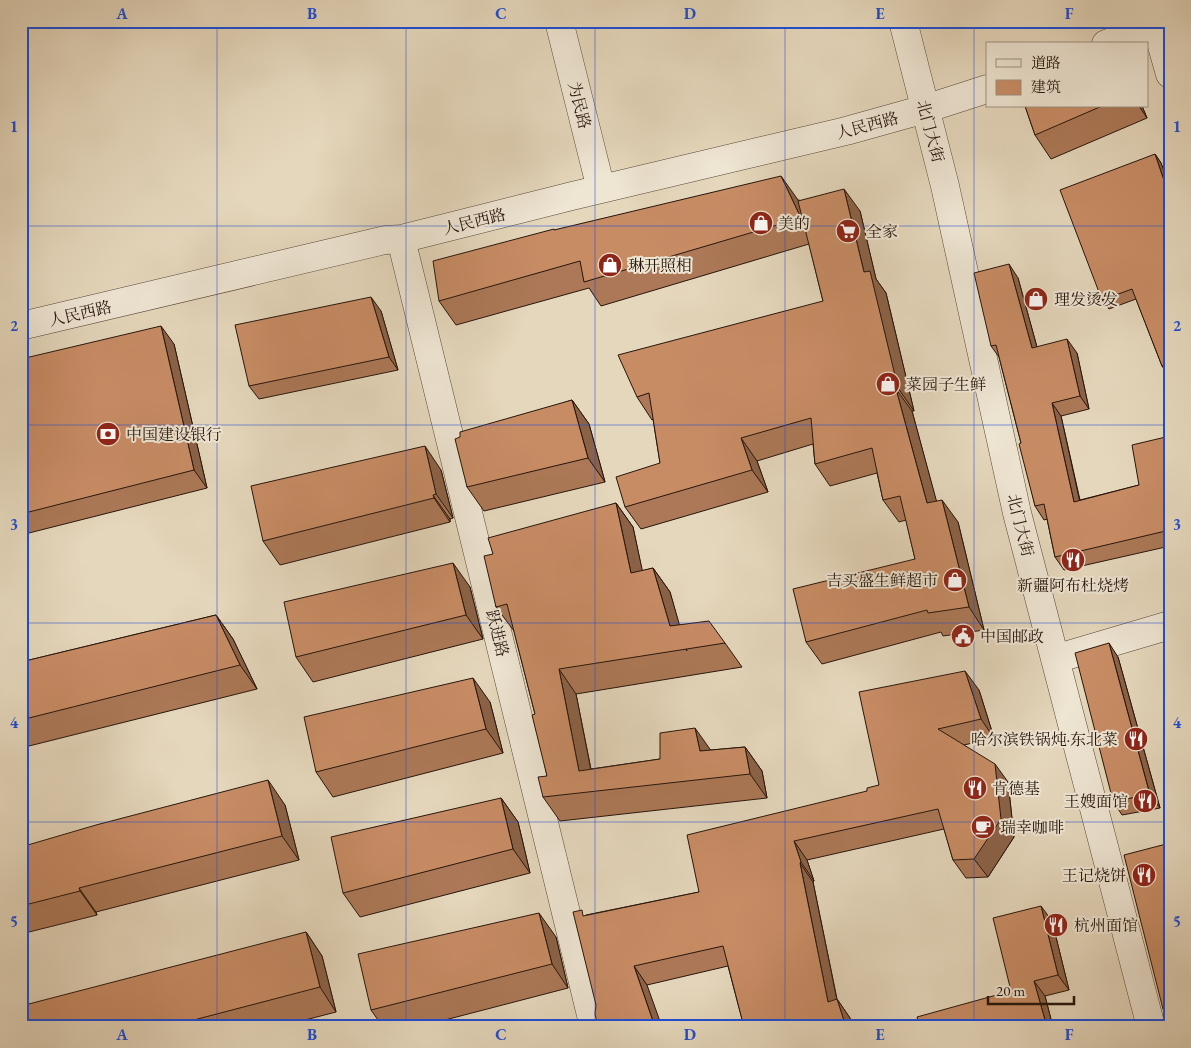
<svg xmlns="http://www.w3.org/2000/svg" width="1191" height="1048" font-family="'EB Garamond','Noto Serif SC',serif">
  <rect width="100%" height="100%" fill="#e5d7bc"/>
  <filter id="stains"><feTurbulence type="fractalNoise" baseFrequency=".004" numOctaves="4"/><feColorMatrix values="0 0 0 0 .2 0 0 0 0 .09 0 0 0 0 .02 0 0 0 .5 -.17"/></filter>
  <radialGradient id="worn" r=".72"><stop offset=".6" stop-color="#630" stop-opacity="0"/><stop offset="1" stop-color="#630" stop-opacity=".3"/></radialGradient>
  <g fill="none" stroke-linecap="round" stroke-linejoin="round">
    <g stroke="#564638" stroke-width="29">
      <path id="minor" d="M559,21l42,168
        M903,21l42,165 72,327 134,514
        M1156,25l14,49
        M1106,44l60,-23
        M401,239l193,788
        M21,326l364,-86 16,-1 171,-43 274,-65 79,-22 62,-20
        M1055,659l115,-34"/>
    </g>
    <use href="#minor" stroke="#eee5d3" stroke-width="28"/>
  </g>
  <path fill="#ac7857" stroke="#26150c" d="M1025,106h117l5,12 -96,41 -16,-24z
    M1155,154l6,9 9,25v187h-2l-6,-9 -26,-67 -27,10 -7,-9z
    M798,200l62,11 16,68 10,14 28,118h-2l24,90 22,21 26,108 -41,6 -2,-4 -119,32 -16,-22 109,-83 -9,-39 -7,2 -16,-22 -6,-27 -47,13 -15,-22 -2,-20 -56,17 11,31 -127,37 -16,-22 35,-44 -7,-44 -1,1 -15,-23 186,-96 -14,-57 -208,62 -12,-18 -133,37 -17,-24 116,-71z
    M1018,278l19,69 40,6 12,56 -28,7 19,84 59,-15 31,-49v110l-106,24 -9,-13 -8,-38 -3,1 -9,-14 -14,-63 -22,-86 -8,-11z
    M381,311l17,59 -139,29 -10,-13z
    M174,344l33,144 -186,47v-176z
    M572,400l17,24 16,58 -121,29 -17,-24 -7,-50z
    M441,470l12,48 -3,1v3l-170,43 -17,-24z
    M616,503l17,24 9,44 11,-3 17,24 9,33 46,18 17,24 -166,27 15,75 69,-10 51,-9 34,-3 17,24 5,27 -207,23 -17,-24 4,-21 -12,-62 -21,-83 -18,-24 -3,-53z
    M470,587l13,52 -170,43 -17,-25z
    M216,615l17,24 24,50 -236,59v-86z
    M1118,657l42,151 -38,7 -9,-14z
    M979,690l15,48 -30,7 44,37 6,55 -26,40 -22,1 -13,-18 -9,-31 -137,31 7,21 -1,1 24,117 13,19 -107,5 -15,-57 -81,19 -51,20 -10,-90 113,-23 168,-101 12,-6z
    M490,702l13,51 -170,44 -17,-25z
    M501,798l17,24 12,51 -170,44 -17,-24z
    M285,805l14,55 -203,52 1,3 -76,19v-87z
    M1170,843v176l-7,-10z
    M1052,921l17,69 -24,6 8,31h-133l91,-36z
    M306,932l16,24 14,56 -58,15h-257z
    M556,937l12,51 -150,39h-35l-12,-17z"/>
  <path fill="#8c6247" stroke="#26150c" d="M1139,106h3l5,12z
    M1155,154l6,9 9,25v10z
    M781,176l17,24 20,42 -17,-24z
    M844,189l16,22 16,68 10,14 28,118 -16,-23 -34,-116z
    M1009,264l9,14 23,84 -9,-14z
    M371,297l10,14 17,59 -9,-13z
    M161,326l13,18 33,144 -13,-18z
    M1067,339l10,14 12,56 -9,-13z
    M896,389l16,22 31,114 -16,-22z
    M572,400l17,24 16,58 -17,-24z
    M1052,403l9,13 22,100 -9,-14z
    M741,438l16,23 11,31 -16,-22z
    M425,446l16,24 12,48 -17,-24z
    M433,495l17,24v3l-16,-24z
    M942,500l16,22 26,108 -15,-23z
    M616,503l17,24 15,70 -17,-24z
    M453,563l17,24 13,52 -17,-24z
    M653,568l17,24 17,59 -17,-25z
    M216,615l17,24 24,50 -17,-24z
    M1109,643l9,14 42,151 -10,-13z
    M559,669l17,25 19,97 -16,-20z
    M965,671l14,19 15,48 -13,-19z
    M473,678l17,24 13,51 -17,-24z
    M695,728l17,24 -12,-1z
    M745,747l17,24 5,27 -17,-24z
    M995,764l13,18 6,55 -26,40 -14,-18z
    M268,780l17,25 14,55 -17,-24z
    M501,798l17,24 12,51 -17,-24z
    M794,841l13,19 7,21 -13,-19z
    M800,863l13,19 28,138 -13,-18z
    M79,888l17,24 1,3 -17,-24z
    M1041,906l11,15 17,69 -11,-15z
    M539,913l17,24 12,51 -16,-24z
    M306,932l16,24 14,56 -16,-25z
    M634,966l13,19 15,42h-7z
    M1034,981l11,15 8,31h-4l-4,-7z
    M837,999l13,19 3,9h-7z"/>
  <path fill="#c88c65" stroke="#26150c" d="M1025,106h77l-67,29z
    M1155,154l15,44v174l-3,-8 -5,2 -30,-77 -30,11 -42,-110z
    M781,176l20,42 -217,64 -4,-21 -141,40 -6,-40 121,-32v1z
    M844,189l20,83 6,-1 28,117 -2,1 31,114 15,-3 27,107 -41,6 -1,-3 -121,32 -13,-53 122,-30 -15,-63 -17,4 -11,-52 -57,16 -4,-46 -70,20 11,32 -127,37 -9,-30 44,-14 -11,-70 -12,4 -19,-42 205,-54 -25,-100z
    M1009,264l23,84 35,-9 13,57 -28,7 22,99 65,-17 -7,-40 38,-9v94l-115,27 -11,-53 -9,2 -16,-62 2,-1 -25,-98 -5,1 -17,-73z
    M371,297l18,60 -140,29 -14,-61z
    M161,326l33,144 -173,44v-155z
    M572,400l16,58 -121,29 -12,-48 5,-2v-5z
    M425,446l11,48 -3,1 1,3 -171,43 -12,-55z
    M616,503l15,70 22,-5 17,58 39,-5 16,22 -166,26 20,102 81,-12v-26l35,-5 5,23 45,-4 5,27 -207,23 -5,-20 9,-1 -15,-61 3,-1 -28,-110 -11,3 -12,-51 9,-2 -5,-16z
    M453,563l13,52 -170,42 -12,-55z
    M216,615l24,50 -219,55v-58z
    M1109,643l41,152 -37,6 -38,-148z
    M965,671l16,48 -43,10 57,35 6,55 -27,40 -21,1 -15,-51 -144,32 7,21 -1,1 28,139 9,-3 9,28h-117l14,-4 -20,-77 -89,20 21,61h-57l-3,-13 1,-9 -23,-93 9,-2 1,6 116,-24 -12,-57 180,-44v-3l12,-3 -20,-93z
    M473,678l13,51 -170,43 -12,-55z
    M268,780l14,56 -203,52 1,3 -59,15v-59l75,-22z
    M501,798l12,51 -170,44 -12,-56z
    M1170,843v164l-7,2 -39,-154z
    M1041,906l17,69 -24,6 11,39 -25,7h-100l-3,-10 94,-26 -18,-73z
    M539,913l13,51 -181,46 -13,-56z
    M306,932l14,55 -153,40h-146v-21z
    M545,1021l1,6h-29v-1z"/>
  <path fill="none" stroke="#1d4ed8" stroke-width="1" stroke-opacity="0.55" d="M217,21v1006M406,21v1006M595,21v1006M785,21v1006M974,21v1006M21,226h1149M21,425h1149M21,623h1149M21,822h1149"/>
  <defs>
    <g id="shop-disc" transform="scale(1.25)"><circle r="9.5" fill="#8f2418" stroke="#eee5d3"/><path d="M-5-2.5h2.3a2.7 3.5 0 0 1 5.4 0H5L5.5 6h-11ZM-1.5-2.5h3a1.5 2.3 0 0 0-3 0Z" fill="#fff"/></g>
    <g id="supermarket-disc" transform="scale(1.25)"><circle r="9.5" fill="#8f2418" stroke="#eee5d3"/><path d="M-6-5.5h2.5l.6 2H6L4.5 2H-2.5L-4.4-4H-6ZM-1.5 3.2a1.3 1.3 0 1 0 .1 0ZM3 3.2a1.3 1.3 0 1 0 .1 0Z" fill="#fff"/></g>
    <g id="bank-disc" transform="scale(1.25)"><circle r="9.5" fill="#8f2418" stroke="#eee5d3"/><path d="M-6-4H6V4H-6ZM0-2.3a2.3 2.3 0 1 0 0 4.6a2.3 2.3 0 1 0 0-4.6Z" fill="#fff"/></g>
    <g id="restaurant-disc" transform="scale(1.25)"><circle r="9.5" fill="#8f2418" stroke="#eee5d3"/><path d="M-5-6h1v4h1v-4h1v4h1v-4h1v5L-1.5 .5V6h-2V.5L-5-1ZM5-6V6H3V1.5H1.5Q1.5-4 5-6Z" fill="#fff"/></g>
    <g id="civic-disc" transform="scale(1.25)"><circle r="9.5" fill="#8f2418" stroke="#eee5d3"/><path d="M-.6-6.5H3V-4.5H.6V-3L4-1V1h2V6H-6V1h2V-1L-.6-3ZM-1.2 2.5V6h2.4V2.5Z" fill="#fff"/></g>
    <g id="cafe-disc" transform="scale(1.25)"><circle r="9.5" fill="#8f2418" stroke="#eee5d3"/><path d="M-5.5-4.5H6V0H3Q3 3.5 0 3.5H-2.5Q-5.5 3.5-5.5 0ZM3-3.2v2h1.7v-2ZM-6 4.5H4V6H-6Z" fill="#fff"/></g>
  </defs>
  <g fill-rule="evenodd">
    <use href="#shop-disc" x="761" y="223"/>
    <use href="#supermarket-disc" x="848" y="231"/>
    <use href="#shop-disc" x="610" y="265"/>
    <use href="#shop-disc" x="1036" y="299"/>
    <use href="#shop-disc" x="888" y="384"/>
    <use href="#bank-disc" x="108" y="434"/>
    <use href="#restaurant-disc" x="1073" y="560"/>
    <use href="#shop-disc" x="955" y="580"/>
    <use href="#civic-disc" x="963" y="636"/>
    <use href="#restaurant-disc" x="1136" y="739"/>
    <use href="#restaurant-disc" x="975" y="788"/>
    <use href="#restaurant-disc" x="1145" y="801"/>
    <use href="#cafe-disc" x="983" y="827"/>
    <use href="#restaurant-disc" x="1144" y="875"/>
    <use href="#restaurant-disc" x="1056" y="925"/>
  </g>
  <g text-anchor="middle" stroke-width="4" stroke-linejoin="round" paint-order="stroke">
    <g font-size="16" fill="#26150c" stroke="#eee5d3">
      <text transform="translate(580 105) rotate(76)" y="6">为民路</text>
      <text transform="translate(867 125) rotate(-15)" y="6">人民西路</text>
      <text transform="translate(931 131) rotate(75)" y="6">北门大街</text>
      <text transform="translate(474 221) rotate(-14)" y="6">人民西路</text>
      <text transform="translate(80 313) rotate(-13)" y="6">人民西路</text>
      <text transform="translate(1021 525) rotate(76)" y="6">北门大街</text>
      <text transform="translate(498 633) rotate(76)" y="6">跃进路</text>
    </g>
    <g font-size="16" fill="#26150c" stroke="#eee5d3" text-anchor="start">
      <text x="778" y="229">美的</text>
      <text x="866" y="237">全家</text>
      <text x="628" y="271">琳开照相</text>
      <text x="1054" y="305">理发烫发</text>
      <text x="906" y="390">菜园子生鲜</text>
      <text x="126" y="440">中国建设银行</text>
      <text x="938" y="586" text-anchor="end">吉买盛生鲜超市</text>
      <text x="1073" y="591" text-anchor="middle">新疆阿布杜烧烤</text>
      <text x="980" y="642">中国邮政</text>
      <text x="1118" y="745" text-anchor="end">哈尔滨铁锅炖·东北菜</text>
      <text x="992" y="794">肯德基</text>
      <text x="1128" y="807" text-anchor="end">王嫂面馆</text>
      <text x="1000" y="833">瑞幸咖啡</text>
      <text x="1126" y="881" text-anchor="end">王记烧饼</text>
      <text x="1074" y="931">杭州面馆</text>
    </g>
  </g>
  <rect width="1191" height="1048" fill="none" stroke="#e5d7bc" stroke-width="55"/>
  <rect x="986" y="42" width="162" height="65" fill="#eee5d3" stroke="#9e9283"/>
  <rect x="996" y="59" width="25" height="8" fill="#eee5d3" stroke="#9e9283"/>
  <text x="1031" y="68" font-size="15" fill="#26150c">道路</text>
  <rect x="996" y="80" width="25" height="15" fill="#c88c65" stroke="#9e9283"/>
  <text x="1031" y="92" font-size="15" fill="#26150c">建筑</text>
  <path d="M988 996v8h86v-8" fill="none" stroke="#26150c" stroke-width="2.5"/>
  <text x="996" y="996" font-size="15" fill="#26150c" stroke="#eee5d3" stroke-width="4" paint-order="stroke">20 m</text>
  <rect x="28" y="28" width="1136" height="992" fill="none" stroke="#1d4ed8" stroke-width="2"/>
  <g font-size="16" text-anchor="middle" font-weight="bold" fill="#1d4ed8">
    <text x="122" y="19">A</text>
    <text x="312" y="19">B</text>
    <text x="501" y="19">C</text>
    <text x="690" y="19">D</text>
    <text x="880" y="19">E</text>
    <text x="1069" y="19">F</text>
    <text x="14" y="132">1</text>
    <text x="1177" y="132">1</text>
    <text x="14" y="331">2</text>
    <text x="1177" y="331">2</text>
    <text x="14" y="530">3</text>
    <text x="1177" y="530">3</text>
    <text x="14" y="728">4</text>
    <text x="1177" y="728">4</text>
    <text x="14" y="927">5</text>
    <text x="1177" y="927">5</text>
    <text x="122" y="1040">A</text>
    <text x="312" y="1040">B</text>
    <text x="501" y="1040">C</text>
    <text x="690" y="1040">D</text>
    <text x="880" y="1040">E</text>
    <text x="1069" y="1040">F</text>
  </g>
  <rect width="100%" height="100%" filter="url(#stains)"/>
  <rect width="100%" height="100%" fill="url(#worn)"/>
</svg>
